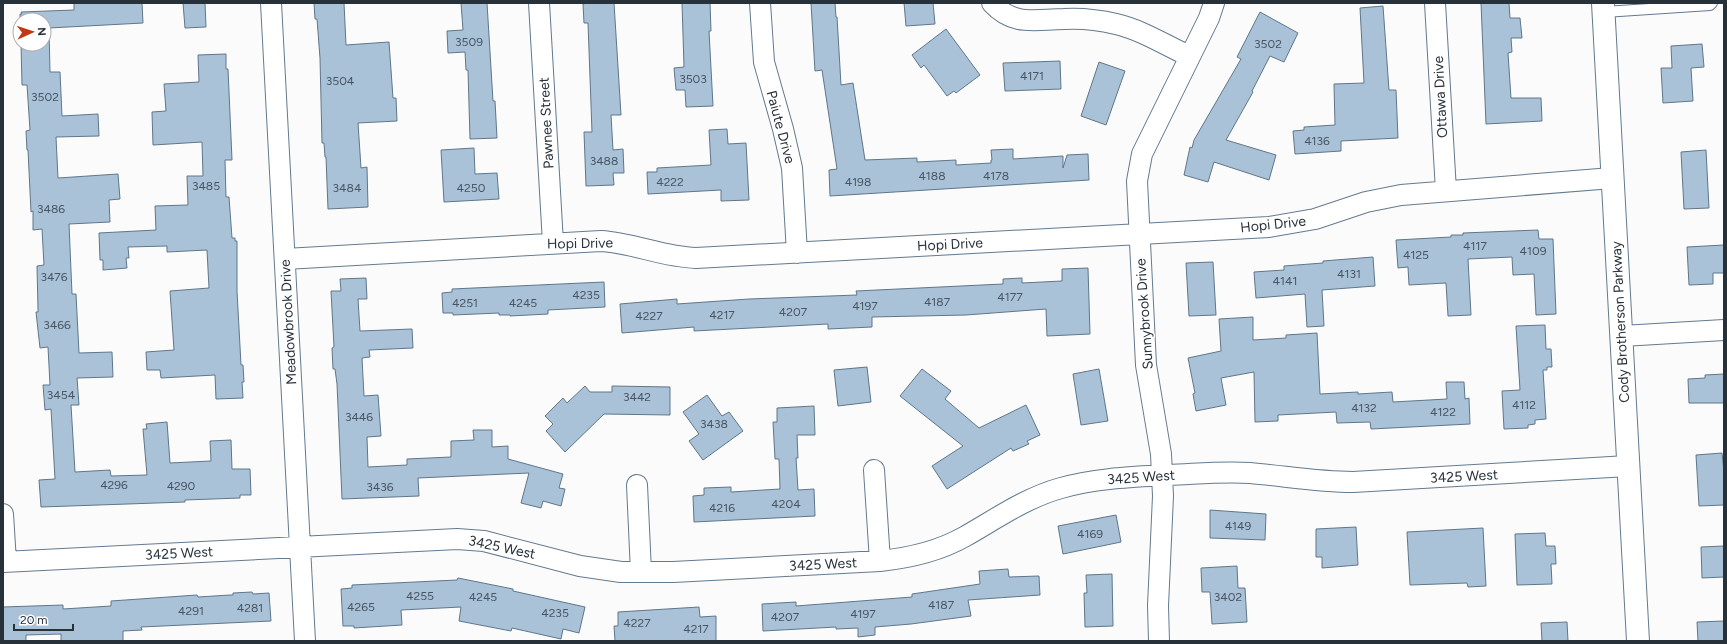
<svg xmlns="http://www.w3.org/2000/svg" width="1727" height="644" font-family="Figtree,sans-serif">
  <rect width="100%" height="100%" fill="#fbfbfb"/>
  <path fill="#a9c2d8" stroke="#5f768a" d="M74,3h68l1,20 -94,5 1,44h10l2,44 36,-2 1,22 -43,1 2,41 60,-4 2,25 -11,1 1,22 -41,2 3,70h4l3,59 33,-1 1,25 -36,1 2,27h-8l4,67 35,-2 1,6 36,-1 -4,-46h4l-1,-5 21,-2 3,41 41,-2 -1,-20 21,-1 1,29h18l1,26h-11v3l-55,2v2l-144,5 -2,-27 16,-1 -4,-70 -6,1 -2,-25h7l-2,-38 -8,1 -4,-36h2v-3l-1,-43 7,-1 -2,-36 -9,1v-19l-2,1 -3,-62h-1l-1,-19 4,-1 -3,-45h-5l-1,-41h23v-24h-24v6v-12h2l-1,-2 53,-2z
    M183,3h22l1,24 -21,1z
    M314,3h30l2,42 43,-3 4,56h3l1,23 -39,2 3,45 6,-1 1,40 -40,2 -2,-52h-1l-1,-14h-2l-2,-85 -3,-39h-2z
    M461,3h26l6,98h2l2,37 -27,1 -2,-69h-2l-1,-18 -17,1 -1,-22 16,-1z
    M587,3h27l7,112h-10l2,35 10,-1 1,24h-11l1,12 -28,1 -2,-54h8l-4,-109h-4l-1,-19z
    M682,3h28l1,28h-2l4,75 -27,1 -1,-17h-9l-2,-22 10,-1z
    M811,3h24l1,14h1l4,68 12,-2 12,77 52,-2v4l39,-2v5l35,-2v-3h1l-1,-10 22,-1v10l50,-3v12l4,-13 21,-1 1,26 -259,16 -1,-26 8,-1 -15,-99 -7,1z
    M904,3h29l2,21 -29,2z
    M1481,3h28l1,15h10l2,20h-11l1,14 -4,1 3,45h30l1,23 -56,3z
    M1383,6l6,84h7l2,48 -57,3v10l-46,3 -2,-23 11,-1v-3l31,-2 -1,-41 30,-1 -4,-75z
    M1260,12l38,21 -14,29 -14,-6 -18,35 1,1 -27,48 50,15 -7,25 -55,-18 -6,20 -24,-7 6,-28 2,1 2,-8 47,-81 -4,-2z
    M946,29l34,46 -24,18 -2,-2 -7,5 -23,-31 -3,3 -9,-13z
    M1702,44l2,23 -13,1 2,33 -30,2 -2,-35h11l-1,-22z
    M226,54v15h2l4,91h-7l1,37h3l3,41h3v3h2v50l4,74h2l1,17h-2l1,16 -27,1 -1,-24 -54,3 -1,-8h-13l-1,-18 28,-2 -4,-59 39,-3 -2,-38 -40,2v-6l-39,1 1,11h-3l1,10 -24,2v-10h-3l-1,-27 57,-3 -1,-24 33,-1 -1,-29h16l-1,-34 -49,3 -1,-33 14,-1 -2,-27 35,-2 -1,-27z
    M1060,61l1,28 -56,2 -2,-28z
    M1099,62l26,9 -19,54 -25,-9z
    M727,129l1,15 18,-1 3,57 -28,1v-11l-73,4 -1,-22h10v-4l54,-3 -2,-35z
    M474,148l1,26 22,-1 2,26 -55,3 -3,-52z
    M1706,150l3,58 -25,1 -3,-57z
    M1538,230l1,9h14l3,75 -20,1 -2,-41 -21,1 -1,-18 -44,2 3,56 -23,1 -2,-33 -37,2 -1,-18 -10,1 -2,-28 55,-3v-2h12v-2z
    M1724,245v28h-11v11l-24,1 -2,-38z
    M1373,257l2,29 -53,4 2,36 -17,1 -2,-33 -49,4 -2,-26 30,-2v-4l39,-3v-2z
    M1213,262l3,53 -27,1 -3,-53z
    M1088,268l2,66 -43,2 -1,-27 -80,6 -94,2v10l-44,2v-5l-134,7v-4l-72,6 -2,-29 57,-5v5l72,-5 108,-4 -1,-4 147,-7v-5l19,-1v5l40,-2v-12z
    M366,278l1,21h-9l2,32 52,-2 1,19 -44,2 1,7 -8,1 2,38 14,-1 3,41 -14,1 1,30 39,-2v-6l44,-2v-16l23,-1 -1,-10h19v17l16,-1v13l55,15 -4,14 6,1 -4,17 -18,-5 -2,7 -20,-5 8,-30 -111,5 1,18 -77,3 -5,-115 -2,-15h-2l-1,-21 2,-1 -3,-56h10l-1,-12z
    M604,282l1,25 -57,3v4l-38,2v-1h-11v-2l-46,2v-2h-10l-1,-20 10,-1v-3z
    M1253,317v23l33,-2v-3l31,-2 3,61 38,-2v2l34,-2 1,10 54,-3 -1,-17h18l1,17 4,-1 1,26 -99,5 -1,-7 -33,1 -1,-11 -58,3v6l-23,1 -1,-50 -33,6 5,27 -30,6 -3,-17 2,-1 -7,-35 33,-7 -2,-32z
    M1545,325l1,24h5l1,18h-5v3h-4l3,49 -11,1v4l-7,1v3l-24,1 -2,-38 18,-1 -4,-64z
    M867,367l4,35 -33,4 -4,-36z
    M922,369l29,22 -6,8 34,29 47,-23 14,30 -13,6 2,3 -16,7 -2,-3 -64,41 -15,-23 31,-20 -63,-50z
    M1099,369l9,52 -27,4 -8,-51z
    M1724,374v29h-35l-1,-24 17,-1v-3z
    M585,386l5,6h22v-6l58,1v28l-66,-1 -39,38 -19,-21 7,-7 -8,-8 18,-18 4,5z
    M707,395l15,21 7,-4 14,19 -40,29 -14,-19 10,-7 -16,-22z
    M814,406l1,29h-18l1,23h-2l2,32 16,-1 1,27 -121,6 -1,-26 11,-1v-7l27,-1v5l49,-3 -1,-30h-4l-2,-37h4v-14z
    M1722,453l2,19v33l-25,1 -3,-51z
    M1210,510l56,4 -1,26 -55,-2z
    M1116,515l5,27 -58,12 -5,-28z
    M1356,527l2,38 -36,3v-11h-6v-28z
    M1483,528l3,58 -18,1 -1,-4 -57,2 -3,-53z
    M1545,533l1,13h9l1,18h-5l1,20 -35,1 -2,-51z
    M1724,546v31l-22,1 -1,-31z
    M1237,566l1,22h7l2,34 -35,2 -2,-32h-8l-1,-24z
    M1008,569l1,8 30,-1 1,19 -72,5 3,16 -60,8 -36,3v8l-17,2v-9l-22,1v-2l-73,4 -1,-27 34,-2v4l116,-9v-3l68,-10 -1,-13z
    M1112,574l1,52 -28,1 -1,-34h3l-1,-18z
    M458,578l55,11v2l72,16 -6,26 -16,-4 -2,10 -49,-11 -1,3 -52,-10 2,-14 -60,3 1,15 -48,3v-2h-11l-2,-37 11,-1v-3l105,-5z
    M252,592l1,2 16,-1 2,28 -130,6 1,3 -19,1v10h-62v-7l-35,1v6h-23v-34l60,-2v4l48,-3v-5l86,-6 1,2 32,-2h3v-2z
    M699,607l1,10 16,-1v25h-101l-1,-15h4v-14z
    M1724,621v20h-26l-1,-19z
    M1567,622l1,19h-26l-1,-18z"/>
  <g fill="none" stroke-linecap="round" stroke-linejoin="round">
    <g stroke="#637a8e" stroke-width="12">
      <path id="service" d="M1604,12l106,-7 2,-2"/>
    </g>
    <g stroke="#637a8e" stroke-width="22">
      <path id="minor" d="M271,3l34,638
        M539,3l14,240
        M760,3l4,59 19,67 9,39 5,85
        M992,3c22,24 44,16 72,16 17,-1 35,1 52,5 26,6 49,21 73,32
        M1435,3l11,188
        M285,259l316,-18c33,2 62,16 95,17l573,-31 46,-8 51,-17 35,-7 211,-17
        M1622,336l102,-6
        M874,470l6,91
        M637,485l4,87
        M3,514l3,48
        M3,562l454,-23 27,2 96,25 41,6h52l207,-11c29,-3 59,-10 84,-24 32,-18 61,-39 97,-49 35,-10 72,-11 108,-13 27,-1 54,-4 81,-2 35,3 68,9 103,9l275,-16
        M1159,641l-1,-35 5,-110 -2,-42 -15,-89 -9,-184 5,-27 67,-136 5,-15"/>
    </g>
    <g stroke="#637a8e" stroke-width="24">
      <path id="secondary" d="M1603,3l35,638"/>
    </g>
    <use href="#service" stroke="#fff" stroke-width="10"/>
    <use href="#minor" stroke="#fff" stroke-width="20"/>
    <use href="#secondary" stroke="#fff" stroke-width="22"/>
  </g>
  <g text-anchor="middle" stroke-width="3" stroke-linejoin="round" paint-order="stroke">
    <g font-size="12" fill="#485562">
      <text x="469" y="46">3509</text>
      <text x="1268" y="48">3502</text>
      <text x="1032" y="80">4171</text>
      <text x="693" y="83">3503</text>
      <text x="340" y="85">3504</text>
      <text x="45" y="101">3502</text>
      <text x="1317" y="145">4136</text>
      <text x="604" y="165">3488</text>
      <text x="932" y="180">4188</text>
      <text x="996" y="180">4178</text>
      <text x="670" y="186">4222</text>
      <text x="858" y="186">4198</text>
      <text x="206" y="190">3485</text>
      <text x="347" y="192">3484</text>
      <text x="471" y="192">4250</text>
      <text x="51" y="213">3486</text>
      <text x="1475" y="250">4117</text>
      <text x="1533" y="255">4109</text>
      <text x="1416" y="259">4125</text>
      <text x="1349" y="278">4131</text>
      <text x="54" y="281">3476</text>
      <text x="1285" y="285">4141</text>
      <text x="586" y="299">4235</text>
      <text x="1010" y="301">4177</text>
      <text x="937" y="306">4187</text>
      <text x="465" y="307">4251</text>
      <text x="523" y="307">4245</text>
      <text x="865" y="310">4197</text>
      <text x="793" y="316">4207</text>
      <text x="722" y="319">4217</text>
      <text x="649" y="320">4227</text>
      <text x="57" y="329">3466</text>
      <text x="61" y="399">3454</text>
      <text x="637" y="401">3442</text>
      <text x="1524" y="409">4112</text>
      <text x="1364" y="412">4132</text>
      <text x="1443" y="416">4122</text>
      <text x="359" y="421">3446</text>
      <text x="714" y="428">3438</text>
      <text x="114" y="489">4296</text>
      <text x="181" y="490">4290</text>
      <text x="380" y="491">3436</text>
      <text x="786" y="508">4204</text>
      <text x="722" y="512">4216</text>
      <text x="1238" y="530">4149</text>
      <text x="1090" y="538">4169</text>
      <text x="420" y="600">4255</text>
      <text x="483" y="601">4245</text>
      <text x="1228" y="601">3402</text>
      <text x="941" y="609">4187</text>
      <text x="361" y="611">4265</text>
      <text x="250" y="612">4281</text>
      <text x="191" y="615">4291</text>
      <text x="555" y="617">4235</text>
      <text x="863" y="618">4197</text>
      <text x="785" y="621">4207</text>
      <text x="637" y="627">4227</text>
      <text x="696" y="633">4217</text>
    </g>
    <g font-size="14" fill="#27313a" stroke="#fff">
      <text transform="translate(1440 97) rotate(-93)" y="5">Ottawa Drive</text>
      <text transform="translate(546 123) rotate(-93)" y="5">Pawnee Street</text>
      <text transform="translate(781 127) rotate(75)" y="5">Paiute Drive</text>
      <text transform="translate(1273 224) rotate(-6)" y="5">Hopi Drive</text>
      <text transform="translate(580 243) rotate(-1)" y="5">Hopi Drive</text>
      <text transform="translate(950 244) rotate(-3)" y="5">Hopi Drive</text>
      <text transform="translate(1144 314) rotate(-94)" y="5">Sunnybrook Drive</text>
      <text transform="translate(288 322) rotate(-93)" y="5">Meadowbrook Drive</text>
      <text transform="translate(1620 322) rotate(-93)" y="5">Cody Brotherson Parkway</text>
      <text transform="translate(1464 476) rotate(-3)" y="5">3425 West</text>
      <text transform="translate(1141 477) rotate(-4)" y="5">3425 West</text>
      <text transform="translate(502 547) rotate(12)" y="5">3425 West</text>
      <text transform="translate(179 553) rotate(-3)" y="5">3425 West</text>
      <text transform="translate(823 564) rotate(-3)" y="5">3425 West</text>
    </g>
  </g>
  <rect width="1727" height="644" fill="none" stroke="#27313a" stroke-width="8"/>
  <g transform="translate(32 32) rotate(87)"><circle r="19" fill="#ffffff" stroke="#a9adb0"/>
  <path d="M0-3L7 15L0 10L-7 15Z" fill="#c13812"/>
  <text y="-6" font-size="11" font-weight="bold" text-anchor="middle" fill="#27313a">N</text>
  </g>
  <path d="M14 624v6h59v-6" fill="none" stroke="#27313a" stroke-width="2"/>
  <text x="20" y="624" font-size="12" fill="#27313a" stroke="#ffffff" stroke-width="3" paint-order="stroke">20 m</text>
</svg>
